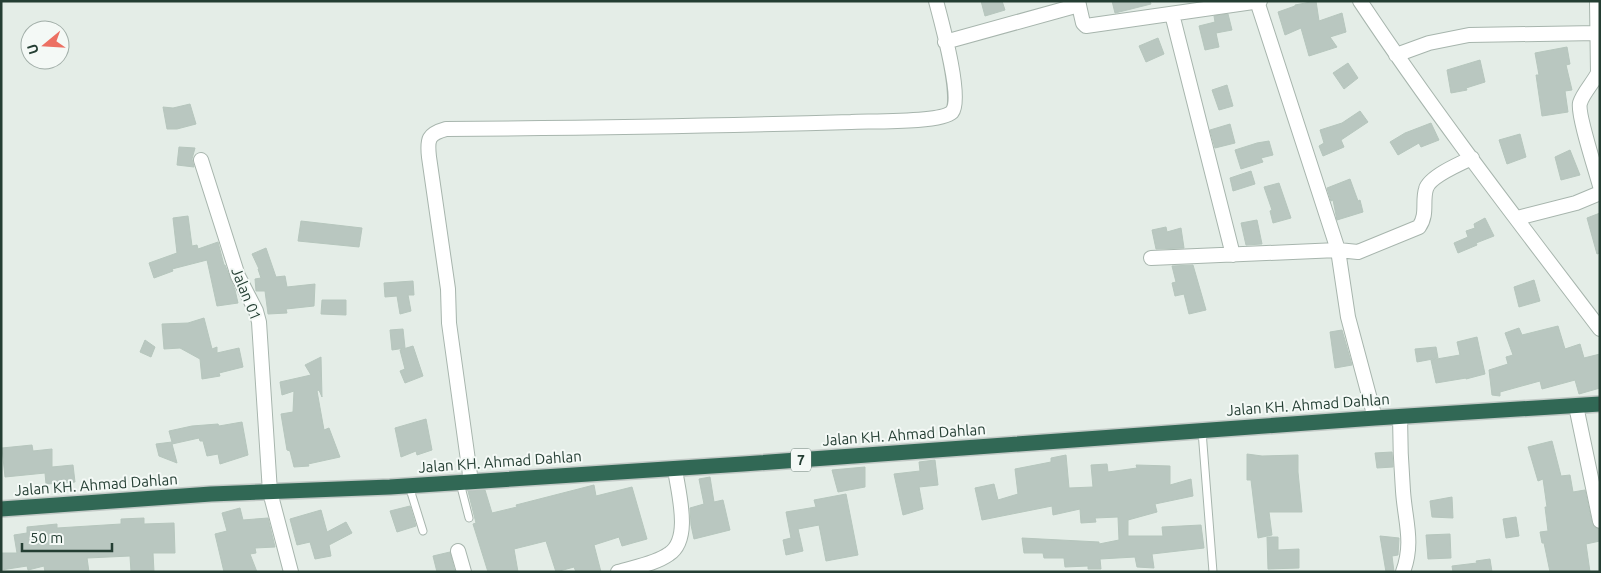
<svg xmlns="http://www.w3.org/2000/svg" width="1601" height="573" font-family="Ubuntu,sans-serif">
  <rect width="100%" height="100%" fill="#e4ede7"/>
  <path fill="#b9c7c0" stroke="#b6c6bd" d="M981,1h21l3,9 -20,6z
    M1112,1h38l1,3 -36,9z
    M1316,1l3,20 23,-8 4,19 -16,5 7,10 -28,9 -8,-28 -16,7 -7,-23 17,-6v-1z
    M1228,14l4,16 -16,3 3,14 -14,3 -6,-24 16,-4 -1,-6z
    M1158,38l6,16 -18,8 -7,-16z
    M1567,47l3,17 -4,1 6,25 -7,1 3,21 -26,4 -6,-41h3l-4,-22z
    M1480,60l5,22 -19,6 1,2 -16,3 -4,-23z
    M1348,63l10,15 -14,11 -11,-16z
    M1227,85l6,21 -14,4 -7,-20z
    M190,104l6,20 -19,5h-10l-4,-22 10,1z
    M1360,111l8,11 -27,18 3,7 -21,9 -4,-10 5,-3 -4,-13 22,-7z
    M1431,123l8,17 -18,7 -2,-4 -21,12 -8,-13 15,-9z
    M1230,124l5,19 -20,5 -5,-18z
    M1520,134l6,23 -19,7 -8,-24z
    M1269,141l4,14 -12,3 2,4 -22,7 -6,-19 22,-7z
    M179,147l16,1 -3,11 2,8 -17,-2z
    M1570,150l10,25 -19,5 -6,-23z
    M1251,171l4,13 -22,7 -3,-13z
    M1350,179l8,22 2,-1 3,12 -26,8 -4,-20 -2,1 -4,-13z
    M1279,183l12,35 -18,5 -3,-12 2,-1 -8,-23z
    M1600,213v40l-3,1 -10,-36z
    M188,216l4,30 5,-1 1,4 20,-7 6,23h1l10,25 3,13 -21,3 -10,-46 -35,9 1,2 -19,7 -5,-15 28,-10 -4,-35z
    M1485,218l9,18 -18,7 1,2 -19,8 -4,-10 14,-6 -2,-6 9,-3 -1,-4z
    M1257,220l5,24 -16,1 -5,-22z
    M301,221l61,7 -3,19 -61,-6z
    M1166,227l1,5 14,-4 3,20 -28,1 -4,-19z
    M266,248l10,29 9,-1 2,11 28,-3 -1,22 -28,3 1,4 -19,1 -3,-23h-9l-1,-12 6,-1 -3,-9h1l-7,-15z
    M1193,265l13,45 -17,4 -5,-20 -9,2 -3,-13 4,-1 -4,-16z
    M1534,280l6,21 -21,6 -5,-20z
    M413,281l1,14h-6l3,16 -11,3 -3,-18 -12,1 -1,-14z
    M322,300h24v15l-25,-1z
    M204,318l8,31 5,-2v6l22,-5 4,19 -24,6 1,3 -18,3 -2,-20 -20,-11 -16,1 -2,-25 26,-1z
    M1558,326l7,23 15,-5 4,14 16,-4v34l-21,6 -4,-14 -33,9 -2,-8 -40,11v4l-8,-1 -3,-25 19,-6 -2,-7 7,-2 -8,-22 14,-5 3,7z
    M403,329l2,19 -13,2 -2,-20z
    M1342,330l10,35 -17,3 -5,-36z
    M1477,337l8,37 -19,5v-1l-30,5 -5,-23 29,-5 -3,-13z
    M145,340l10,7 -4,10 -11,-5z
    M413,346l10,30 -18,7 -5,-12 5,-2 -5,-19z
    M1436,347l2,11 -21,4 -2,-13z
    M321,357l1,40 -3,-7 -2,1 7,39 5,-2 11,29 -32,7 1,2 -15,1 -4,-16 -3,-1 -6,-36 12,-2 1,-21 -12,4 -2,-13 31,-7 -6,-10z
    M426,419l6,31 -15,5 -1,-4 -15,6 -6,-29z
    M242,422l6,33 -28,9 -2,-10 -11,2 -4,-15h-3l-1,-3 -27,6 5,19 -18,-7 -3,-12 16,-2 -3,-11 23,-5 26,-2 1,2z
    M1552,441l9,35 9,-1 3,17 12,-2 7,33 2,4 6,3v11l-14,3 4,28h-40l-6,-29h-2l-2,-11 8,-1 -3,-24h2l-4,-28 -5,2 -10,-34z
    M32,445l1,6 19,-2v18l21,-2 2,17 -29,2 -1,-11 -40,4 -3,-29z
    M1392,452l1,15 -16,1 -2,-15z
    M1247,454l15,2 36,-1v17l4,40h-33l3,23 -14,3 -7,-58h-4z
    M1066,455l3,33 24,-1 -2,-22 16,-1 1,8 29,-4 -1,-3 34,1v19l21,-6 2,17 -38,8 2,8 -29,8v16h35l-1,-9 39,-2 3,23 -52,6 2,14 -17,-1 -2,-10 -35,2 1,10h-13v-3l-23,1 -1,-9h-20l-1,-5h-19l-2,-15 77,4v2l20,-4 -1,-23 -23,1 1,4 -15,1 -1,-14 -27,6 -1,-9 -70,14 -7,-32 19,-4 4,16 20,-6 -3,-25 36,-7v-4z
    M935,460l3,25 -19,2 4,22 -20,6 -9,-41 26,-3 -1,-9z
    M865,467v20l-27,5 -6,-22z
    M710,477l4,25 9,-2 7,30 -36,9 -3,-14 -1,-17 14,-4 -5,-25z
    M594,485l2,11 36,-9 15,52 -25,7 -3,-9 -25,8 7,27h-25l-2,-5 -18,5 -10,-31 -32,8 4,23h-30l-15,-48 3,-1 -8,-32 17,-1 7,23 25,-6 -1,-2z
    M846,494l12,61 -32,6 -7,-36 -21,4 5,22 -17,4 -3,-15 8,-2 -5,-26 30,-5 -2,-7z
    M1452,497l1,21 -21,-1 -2,-16z
    M410,506l6,20 -19,6 -7,-21z
    M240,508l3,12 25,-2 7,29 -20,1 1,5 -6,1 7,18h-33l-9,-38 12,-3 -5,-18z
    M321,510l6,22 19,-10 6,11 -23,12 2,11 -16,3 -5,-17 -13,3 -7,-26z
    M1516,517l3,19 -13,2 -3,-19z
    M144,518v6l30,-1 1,30h-22l1,19h-23l-1,-16 -43,2 2,14h-44l-1,-6 -16,4 -1,-4 -26,4v-17h16l-3,-18 13,-2v-6l30,-3v4l64,-4v-5z
    M1450,534l1,24 -23,1 -2,-24z
    M1380,536l19,2 -1,17 -6,1 2,16h-8z
    M1267,537h11v13l21,-1v19l-31,1z
    M450,552l5,20h-18l-4,-16z
    M1490,559l2,13h-39l-1,-6 25,-3 -1,-2z"/>
  <g fill="none" stroke-linecap="round" stroke-linejoin="round">
    <g stroke="#a7b5ad" stroke-width="9">
      <path id="lane" d="M1202,431l11,141
        M460,483l9,35
        M409,486l14,45"/>
    </g>
    <g stroke="#a7b5ad" stroke-width="16">
      <path id="street" d="M1078,1l5,22 3,3 174,-25
        M1257,1l81,249 10,67 27,101
        M1360,1c75,113 158,220 240,328
        M1597,1l1,72c-5,10 -15,20 -18,30 -3,10 16,68 20,83
        M1172,14l61,241
        M945,42l134,-37
        M1396,55l33,-12 40,-8 129,-2
        M201,160l37,116 18,35 3,11 11,170 21,80
        M1517,218l59,-15 24,-10
        M1151,258l187,-8 20,2 61,-25c9,-13 3,-25 7,-38 3,-12 35,-26 46,-31
        M1576,406l24,115
        M1400,416c0,25 1,50 3,75 2,30 11,51 0,81
        M471,482l-22,-159 -1,-34 -19,-132c-2,-18 -1,-23 17,-28 135,-1 270,-3 405,-7 18,-1 90,1 101,-10 11,-13 -11,-92 -16,-111
        M458,551l6,21
        M618,572c16,-5 37,-8 51,-18 23,-15 9,-62 6,-85"/>
    </g>
    <g stroke="#c2c9c6" stroke-width="18">
      <path id="highway" d="M1,509l210,-15 179,-7 353,-23 632,-46 225,-14"/>
    </g>
    <use href="#lane" stroke="#fff" stroke-width="7"/>
    <use href="#street" stroke="#fff" stroke-width="14"/>
    <use href="#highway" stroke="#316855" stroke-width="15"/>
  </g>
  <g text-anchor="middle" stroke-width="4" stroke-linejoin="round" paint-order="stroke">
    <rect fill="#f4f9f6" stroke="#62766e" stroke-width="1" x="791" y="448.5" width="20" height="23" rx="4"/>
    <g font-size="14" font-weight="bold" fill="#243e33">
      <text x="801" y="465">7</text>
    </g>
    <g font-size="15" fill="#243e33" stroke="#f4f9f6">
      <text transform="translate(246 294) rotate(68)" y="5">Jalan 01</text>
      <text transform="translate(1308 405) rotate(-4)" y="5">Jalan KH. Ahmad Dahlan</text>
      <text transform="translate(904 435) rotate(-4)" y="5">Jalan KH. Ahmad Dahlan</text>
      <text transform="translate(500 462) rotate(-4)" y="5">Jalan KH. Ahmad Dahlan</text>
      <text transform="translate(96 485) rotate(-4)" y="5">Jalan KH. Ahmad Dahlan</text>
    </g>
  </g>
  <rect width="1601" height="573" fill="none" stroke="#243e33" stroke-width="5"/>
  <g transform="translate(45 45) rotate(252)"><circle r="24" fill="#f4f9f6" stroke="#a1aea8"/>
  <path d="M0-4L9 19L0 12L-9 19Z" fill="#ec7063"/>
  <text y="-8" font-size="14" font-weight="bold" text-anchor="middle" fill="#243e33">U</text>
  </g>
  <path d="M22 543v8h90v-8" fill="none" stroke="#243e33" stroke-width="2.5"/>
  <text x="30" y="543" font-size="15" fill="#243e33" stroke="#f4f9f6" stroke-width="4" paint-order="stroke">50 m</text>
</svg>
